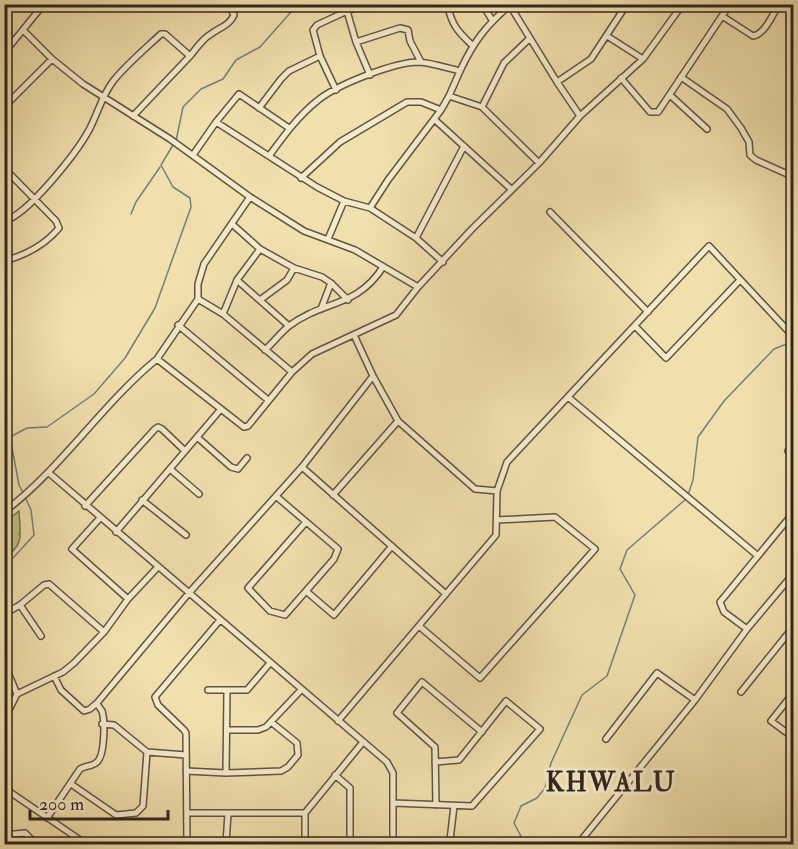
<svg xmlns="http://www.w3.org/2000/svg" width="798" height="849" font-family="'IM FELL Double Pica',serif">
  <defs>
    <pattern id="park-crowns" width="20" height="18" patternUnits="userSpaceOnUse" patternTransform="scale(1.5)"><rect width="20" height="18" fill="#bec186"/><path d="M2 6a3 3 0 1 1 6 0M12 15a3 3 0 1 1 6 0" fill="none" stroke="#9b9d6d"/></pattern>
  </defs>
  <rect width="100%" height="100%" fill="#f0e0ae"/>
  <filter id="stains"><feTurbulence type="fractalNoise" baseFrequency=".00333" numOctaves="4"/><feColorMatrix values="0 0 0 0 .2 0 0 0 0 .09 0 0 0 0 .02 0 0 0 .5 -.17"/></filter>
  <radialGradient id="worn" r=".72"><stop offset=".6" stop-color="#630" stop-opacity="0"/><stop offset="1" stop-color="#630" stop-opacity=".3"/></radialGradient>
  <path fill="url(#park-crowns)" stroke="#787452" stroke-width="1.5" d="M19,511c1,23 6,33 -14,47v-36z"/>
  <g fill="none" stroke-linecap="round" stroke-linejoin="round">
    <path stroke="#747f7a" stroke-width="1.5" d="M176,141l7,-34 18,-18 22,-10 13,-19 24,-13 38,-43
      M131,214l5,-12 24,-35
      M23,493l-4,-8 -9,-48 17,-9 20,-1 47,-33 31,-36 30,-50 36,-101 -1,-9 -17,-11 -12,-22 12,-20
      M688,495l5,-15 5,-43 26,-36 50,-52 20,-8
      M4,562l9,-4 21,-23 -3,-25 -6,-13
      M525,844l-11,-21 7,-17 16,-8 8,-10 6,-25 31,-68 25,-19 28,-81 -15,-26 7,-19 59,-51"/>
    <g stroke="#625443" stroke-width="8">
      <path id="minor" d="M367,4l-20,7 9,31 14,33
        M447,4c5,21 10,27 25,41
        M482,4l10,16
        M509,4l48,78 23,34
        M722,16l31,20c12,-2 20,-22 26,-32
        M24,31l28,28 31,25 87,55 80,58 54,34 51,19 63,37
        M607,36l36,23
        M356,42l44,-14 8,2 2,11 11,21
        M4,53l40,-49
        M190,56c6,-7 12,-17 21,-22 9,-7 18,-8 23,-19l-6,-11
        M681,77l46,32 14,19 8,14 1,13 6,5 38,17
        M621,78l29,34h8l72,-108
        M557,82l34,-23 36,-55
        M336,90l-16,-34 -7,-26 4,-5 30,-14
        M670,95l37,34
        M449,96l11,-25
        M4,107l48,-48
        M482,107l22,-44 25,-24
        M259,108l22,-29 8,-8 31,-15
        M441,110l8,-14 33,11 57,56
        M434,119l77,70
        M216,122l101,65 27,14 26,7 46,30 27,24
        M193,155l23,-33 23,-28 50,34
        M269,156c14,-19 29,-40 48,-55 19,-16 77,-39 102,-39 13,1 28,6 41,9 14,-30 25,-44 50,-66
        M4,168l52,53 3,7c-14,17 -33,27 -55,33
        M301,178l39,-36 67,-40h14l20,8 -53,70 -18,28
        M250,197l-46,67 -6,20v15l-41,60 87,68 4,-1 44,-54 20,-18 84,-39 22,-28 54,-58 67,-66 41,-47 63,-57 40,-55
        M550,212l98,100
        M4,221c24,-6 73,-69 85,-91 9,-17 13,-35 25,-50 14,-17 31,-31 47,-46h4l25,22 -57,60
        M232,224l28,25 34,19 28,9 9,6 17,17
        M416,238l48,-92
        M328,239l16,-38
        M237,280l52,46
        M198,299l25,15 69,58
        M260,300l27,-20 7,-12
        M321,309l10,-26
        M223,314l14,-34 23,-31
        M178,325l90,75
        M635,326l31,32 74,-78
        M265,350c8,-7 15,-17 24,-24 34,-26 68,-18 94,-59
        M373,376l25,45
        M568,397l190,159
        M197,437l34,30 7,2 9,-11
        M794,444l-6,7 6,5
        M302,467l144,127
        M170,469l29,25
        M49,473l338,289 6,11v71
        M333,495l65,-74 77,68 22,2
        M277,497l61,52 -4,10 -49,56 -15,-4 -22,-23 58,-66
        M142,500l44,35
        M85,506l70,-77 3,-2 4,2 23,22
        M4,512c58,-44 97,-107 153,-153
        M100,518l-28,31 56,50
        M116,532l105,-123
        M306,591l28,24 58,-69
        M20,605l21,31
        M4,614l16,-9 24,-20 5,-1 55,48
        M419,626l61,52 115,-129 -40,-32 -58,3
        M747,629l-23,-17 -4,-10 74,-90
        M4,663l13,31
        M54,676l7,14 23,21 6,-2 7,-6 92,-110 113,-126 71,-91 -19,-41
        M208,690h39l23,-27
        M741,692l53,-66
        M794,692l-23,29 23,17
        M17,694l46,-22 11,-9 30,-31 24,-33 29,-31
        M4,720l13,-26
        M338,721l158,-186 1,-44 10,-29 202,-216 81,87
        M102,724l12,1 33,27 39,3
        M228,730h30l8,-3 35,-37
        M606,739l51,-66 38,27
        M186,771l40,2 1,-82
        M226,773l55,-2 7,-4 10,-12 -1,-12 -26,-21
        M335,775l15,13v56
        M71,784l45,31 20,-2 7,-7 4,-54
        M4,788l82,56
        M393,803l79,3 68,-77 -34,-28 -47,59 -24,2
        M436,805l-1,-58 -38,-34 25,-31 60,50
        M187,813h118l58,-71
        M305,813v31
        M47,818l33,-49c6,-4 12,-2 17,-7 8,-7 8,-41 5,-51 0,0 -5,-7 -5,-8
        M4,835l21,-2 11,11
        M187,844l-1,-111 -2,-3 -26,-25 -3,-8 65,-77
        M226,844l2,-31
        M445,844l5,-4 4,-34
        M578,844l117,-144 52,-71 47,-56"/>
    </g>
    <use href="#minor" stroke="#f5ebca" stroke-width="5"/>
  </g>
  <g text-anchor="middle" stroke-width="6" stroke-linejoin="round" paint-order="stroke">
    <g font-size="26" font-weight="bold" letter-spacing="1.5" fill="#32261f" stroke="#f5ebca">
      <text x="611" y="791">KHWALU</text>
    </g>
  </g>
  <rect width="798" height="849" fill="none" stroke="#f0e0ae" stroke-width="24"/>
  <rect x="6" y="6" width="786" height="837" fill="none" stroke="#32261f" stroke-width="3"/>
  <rect x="12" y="12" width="774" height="825" fill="none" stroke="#32261f" stroke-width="1.5"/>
  <path d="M30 810v9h138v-9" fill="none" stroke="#32261f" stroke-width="3"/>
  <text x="39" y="810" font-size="18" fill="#32261f" stroke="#f5ebca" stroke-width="4.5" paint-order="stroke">200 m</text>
  <rect width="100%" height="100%" filter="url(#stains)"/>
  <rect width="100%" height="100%" fill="url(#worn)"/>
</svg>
